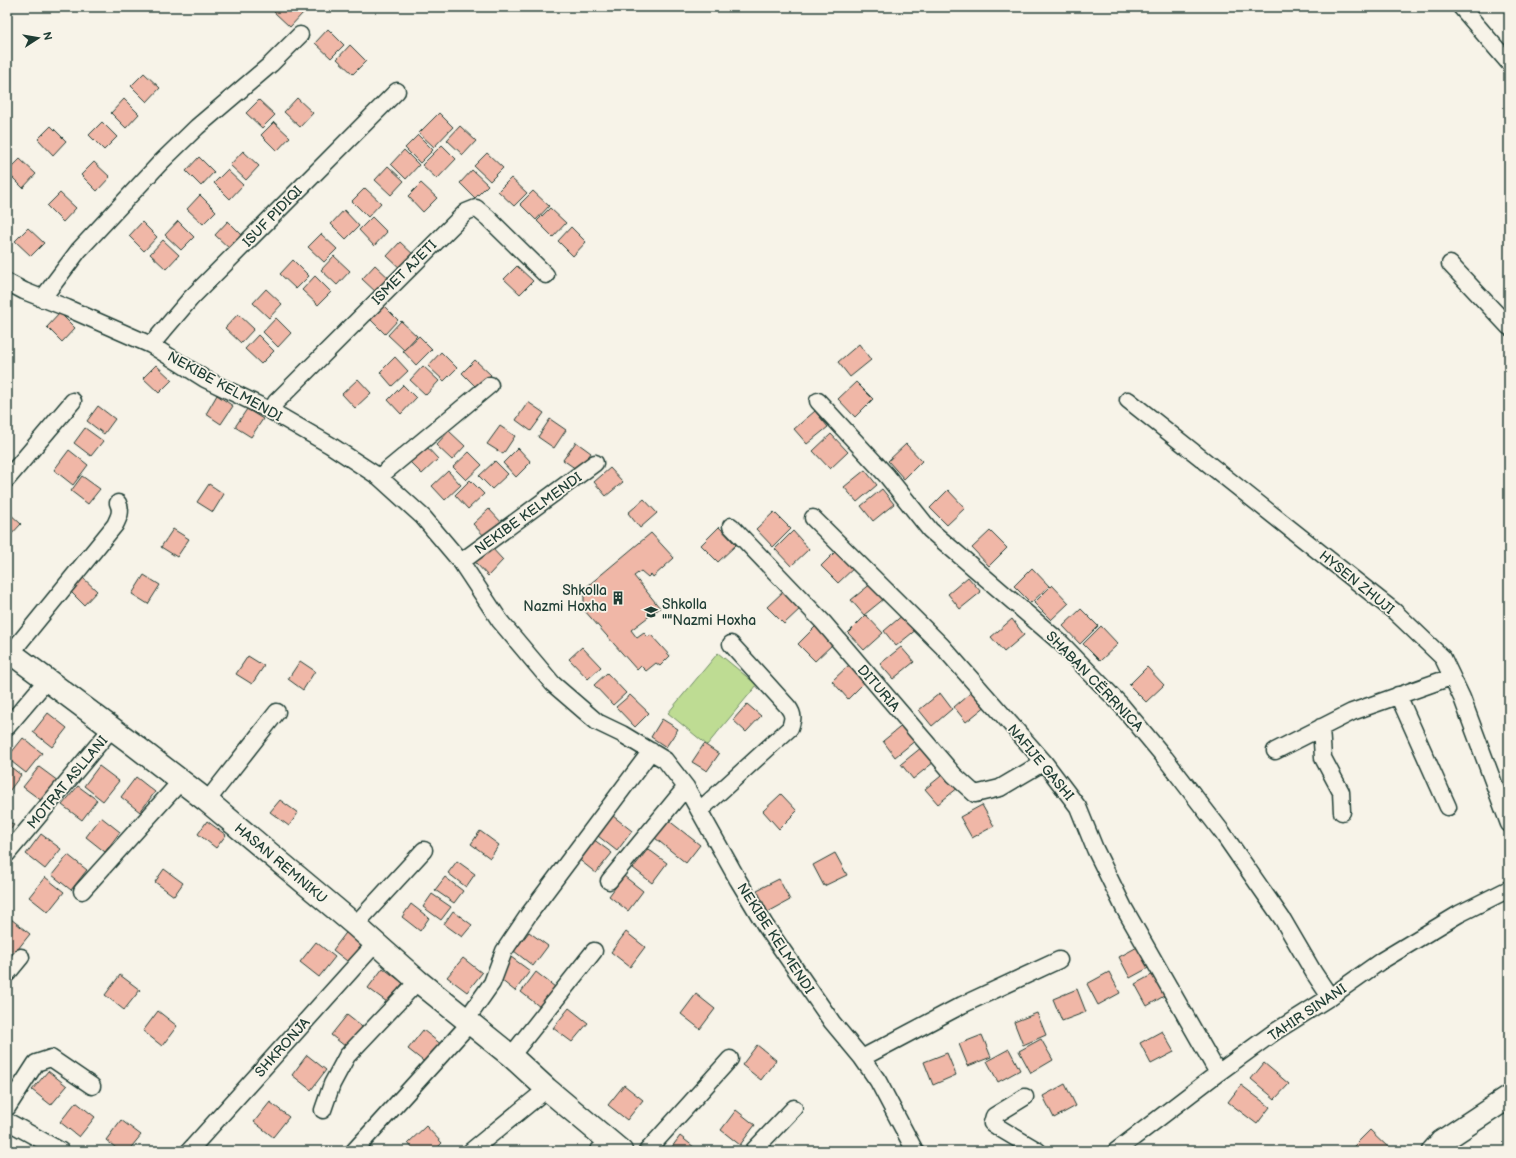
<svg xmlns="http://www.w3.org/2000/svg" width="1516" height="1158" font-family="'Balsamiq Sans',sans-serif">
  <rect width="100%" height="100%" fill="#f7f3e8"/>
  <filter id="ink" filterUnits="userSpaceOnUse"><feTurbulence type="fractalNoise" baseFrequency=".025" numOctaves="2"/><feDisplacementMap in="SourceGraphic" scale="8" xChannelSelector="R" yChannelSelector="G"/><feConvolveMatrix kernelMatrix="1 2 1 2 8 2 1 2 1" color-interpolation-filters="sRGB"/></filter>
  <g filter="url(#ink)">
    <path fill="#bedc93" stroke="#6e8c64" d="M718,653l39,32 -50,60 -39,-32z"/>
    <path fill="#f0b7a7" stroke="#1f3d34" d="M278,7h18l7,6 -13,14 -16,-15z
      M328,29l16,16 -13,13 -16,-15z
      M350,45l16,16 -13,13 -16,-15z
      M144,73l16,15 -13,14 -16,-16z
      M297,98l16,15 -13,14 -16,-15z
      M124,99l15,15 -13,14 -15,-15z
      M259,100l16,15 -13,13 -16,-15z
      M439,113l14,14 -19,20 -15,-14z
      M102,122l15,15 -13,13 -15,-15z
      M274,122l16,15 -13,14 -16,-16z
      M51,126l15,15 -13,14 -15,-16z
      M460,126l16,15 -13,14 -16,-15z
      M418,135l15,15 -13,13 -15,-15z
      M442,145l14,14 -19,20 -15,-14z
      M404,150l15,15 -13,14 -15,-15z
      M243,151l16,15 -13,14 -16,-15z
      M487,153l16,15 -13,13 -16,-15z
      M199,157l15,15 -13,14 -15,-15z
      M20,159l16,15 -13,14 -16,-16z
      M94,162l16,15 -13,14 -16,-16z
      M388,166l16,15 -13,14 -16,-15z
      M227,170l16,15 -13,14 -16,-16z
      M472,170l16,15 -13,13 -15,-15z
      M511,178l16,15 -13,13 -16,-15z
      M421,183l16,15 -14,14 -15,-16z
      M365,188l16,15 -13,14 -16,-16z
      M533,191l16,15 -13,14 -16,-16z
      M60,193l16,15 -13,14 -16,-16z
      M200,195l16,16 -13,13 -16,-15z
      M550,208l16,15 -13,14 -16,-16z
      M344,210l15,16 -13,13 -15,-15z
      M372,217l15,15 -13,14 -15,-16z
      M178,221l16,16 -13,13 -16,-15z
      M228,221l16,16 -13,13 -16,-15z
      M142,222l15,15 -13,14 -15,-15z
      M571,227l15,15 -13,14 -15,-15z
      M28,228l16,15 -13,13 -16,-15z
      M321,234l16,15 -13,13 -16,-15z
      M163,240l16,15 -13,14 -16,-15z
      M400,242l16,15 -13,14 -16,-15z
      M334,256l16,15 -13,14 -16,-15z
      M293,260l16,16 -13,13 -16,-15z
      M375,265l16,15 -13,14 -16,-15z
      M517,266l16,15 -13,13 -16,-15z
      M315,276l16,16 -13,13 -16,-15z
      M266,289l16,15 -13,14 -16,-15z
      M383,305l15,15 -13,14 -15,-15z
      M60,313l15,15 -13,14 -15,-15z
      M238,314l16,15 -13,14 -16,-15z
      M276,318l15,15 -13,14 -15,-15z
      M401,321l16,15 -13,14 -16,-15z
      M258,335l16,16 -13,13 -16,-15z
      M419,336l13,13 -16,16 -13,-14z
      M859,344l12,16 -21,17 -12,-15z
      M441,352l16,16 -13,13 -16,-15z
      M395,357l13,14 -16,15 -12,-14z
      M475,360l16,15 -13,14 -16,-16z
      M156,365l16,15 -13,13 -16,-15z
      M423,366l16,15 -13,14 -16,-15z
      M358,379l13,14 -16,15 -13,-14z
      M856,382l17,17 -18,18 -17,-18z
      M403,385l13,13 -15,16 -13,-14z
      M217,395l16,11 -12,18 -15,-10z
      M528,402l16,11 -13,18 -15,-11z
      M98,406l17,13 -11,15 -17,-13z
      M247,409l16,10 -12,18 -16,-10z
      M815,411l13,16 -21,17 -13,-15z
      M550,419l16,11 -12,18 -16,-11z
      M500,426l15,10 -12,18 -16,-10z
      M85,428l18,13 -12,15 -17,-13z
      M449,431l16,15 -13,14 -16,-15z
      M831,434l17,18 -18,17 -17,-18z
      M576,442l15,11 -12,18 -16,-11z
      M906,444l16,17 -18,18 -16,-18z
      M425,445l13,14 -16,15 -13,-13z
      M518,448l13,14 -15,15 -13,-14z
      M69,450l19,15 -15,20 -19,-15z
      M469,452l13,13 -16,15 -13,-13z
      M495,461l13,13 -16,15 -13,-13z
      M610,468l13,14 -17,14 -12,-14z
      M865,470l12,15 -20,17 -13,-15z
      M448,471l13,14 -16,15 -13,-14z
      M82,476l18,13 -12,15 -17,-13z
      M470,480l14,14 -16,15 -13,-14z
      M209,484l15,10 -11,18 -16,-10z
      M882,489l12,15 -21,17 -12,-15z
      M948,490l17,18 -18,17 -17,-17z
      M644,499l13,14 -17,15 -12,-15z
      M489,509l13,14 -16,15 -13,-14z
      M7,511l14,13 -13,14 -1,-1z
      M774,512l17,17 -18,18 -17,-18z
      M719,527l17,18 -18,17 -17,-17z
      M173,529l16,10 -12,18 -16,-10z
      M793,531l16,18 -18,17 -16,-17z
      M990,531l17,17 -18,18 -17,-18z
      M651,533l23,25 -21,19 -2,-3 -3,3 -7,-6 -7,5 26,32 -29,22 6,8 7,-5 4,4 3,-2 19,21 -10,10 -4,-3 -10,8 -5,-5 -4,4 -53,-60v-21z
      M491,547l12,13 -15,16 -13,-14z
      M839,548l17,18 -18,17 -17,-17z
      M1032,568l17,18 -18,17 -17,-17z
      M144,575l16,10 -12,19 -16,-10z
      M81,576l16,15 -13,14 -16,-16z
      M968,577l13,15 -21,17 -12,-15z
      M872,583l13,15 -21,17 -13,-15z
      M1052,585l17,18 -18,17 -17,-17z
      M785,590l17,17 -18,17 -17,-17z
      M1081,609l17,17 -18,18 -17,-18z
      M904,614l13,15 -21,17 -12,-15z
      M866,615l17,18 -19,17 -16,-17z
      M1012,619l12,16 -20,17 -13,-15z
      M816,626l17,18 -18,17 -17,-17z
      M1101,626l17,18 -18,17 -17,-17z
      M582,647l19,20 -13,12 -19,-20z
      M901,647l13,15 -21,17 -13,-15z
      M248,656l16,10 -12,18 -16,-10z
      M300,661l15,10 -12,19 -15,-11z
      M850,664l16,17 -18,18 -16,-18z
      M1147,667l17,18 -18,17 -17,-17z
      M607,673l19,20 -13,12 -19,-20z
      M974,690l13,15 -21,17 -12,-15z
      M940,693l12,16 -20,17 -13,-16z
      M630,695l19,18 -14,14 -19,-20z
      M747,704l14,12 -15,16 -13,-12z
      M48,713l19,15 -15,19 -19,-15z
      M662,719l16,10 -12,18 -15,-10z
      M904,724l12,16 -21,17 -12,-16z
      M23,738l19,15 -16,20 -19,-15z
      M704,744l15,10 -12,17 -15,-9z
      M922,747l12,15 -21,17 -12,-15z
      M7,764l14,11 -14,19z
      M99,766l20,15 -16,20 -19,-15z
      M39,767l19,14 -16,20 -19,-14z
      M946,772l13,15 -21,17 -13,-15z
      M136,777l19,15 -15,20 -19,-15z
      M78,786l19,14 -15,20 -20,-15z
      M781,794l16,17 -18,18 -16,-18z
      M280,800l18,13 -9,13 -19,-14z
      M982,805l12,21 -22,12 -12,-21z
      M613,816l19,15 -15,20 -19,-15z
      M101,817l19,15 -15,20 -19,-15z
      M7,820l7,5 -7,9z
      M668,820l32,25 -14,18 -31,-25z
      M207,821l19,14 -10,13 -18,-14z
      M480,831l19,14 -9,13 -19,-14z
      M41,834l20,15 -16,20 -19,-15z
      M593,839l19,14 -16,20 -19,-15z
      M648,849l19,14 -15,20 -19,-15z
      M835,853l12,22 -23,11 -11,-21z
      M68,855l19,15 -16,20 -19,-15z
      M457,861l18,13 -9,13 -18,-14z
      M164,869l19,14 -9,13 -19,-14z
      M624,876l19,15 -15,20 -19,-15z
      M45,877l19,15 -16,20 -19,-15z
      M445,877l18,14 -9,12 -19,-13z
      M779,879l11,21 -22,12 -11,-22z
      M432,894l19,13 -10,13 -18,-13z
      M411,904l18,14 -9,13 -18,-14z
      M453,911l19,14 -10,12 -18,-13z
      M11,919l19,15 -16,20 -7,-6v-23z
      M348,930l19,15 -15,20 -19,-15z
      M529,932l19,14 -15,20 -19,-15z
      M626,932l19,15 -15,20 -19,-15z
      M316,942l19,15 -16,20 -19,-15z
      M1141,945l11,21 -22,12 -11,-21z
      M511,957l19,14 -15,20 -19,-15z
      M463,958l19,15 -15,19 -20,-15z
      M383,968l20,15 -16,19 -19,-14z
      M536,972l19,15 -15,20 -19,-15z
      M1109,972l11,21 -22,12 -11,-21z
      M1157,972l12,21 -22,13 -12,-22z
      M120,975l20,15 -16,20 -19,-15z
      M1077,989l9,23 -24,9 -9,-22z
      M696,994l19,15 -15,20 -19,-15z
      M569,1008l19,15 -16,19 -19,-14z
      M158,1011l19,15 -15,20 -19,-15z
      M1037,1013l9,22 -23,10 -9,-23z
      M347,1015l19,15 -16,20 -19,-15z
      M423,1030l19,15 -15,19 -19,-15z
      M1162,1031l12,21 -23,12 -11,-21z
      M982,1035l9,22 -23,9 -9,-22z
      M1041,1039l12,21 -22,13 -12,-22z
      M757,1045l19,15 -15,20 -19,-15z
      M1009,1049l11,21 -22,12 -11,-21z
      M947,1053l9,22 -23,10 -9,-23z
      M307,1055l19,15 -15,20 -19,-15z
      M1264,1063l25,21 -14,15 -24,-20z
      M48,1071l19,15 -16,19 -19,-15z
      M1065,1084l11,22 -22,12 -11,-22z
      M624,1085l19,15 -16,20 -19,-15z
      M1241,1085l29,22 -13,17 -29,-22z
      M76,1102l19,15 -16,20 -19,-15z
      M270,1102l19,15 -16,20 -19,-15z
      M736,1110l19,15 -15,20 -19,-15z
      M121,1120l20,15 -13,16h-8l-14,-11z
      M426,1126l16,17 -8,8h-19l-7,-8z
      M1370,1130l20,19v2h-41z
      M680,1136l19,15h-30z"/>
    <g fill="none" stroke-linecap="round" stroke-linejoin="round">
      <g stroke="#1f3d34" stroke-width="19">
        <path id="street" d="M1461,7l48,56
          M1450,264l59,63
          M7,282l17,9 43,17 84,37 54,34 66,32 59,34 49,32 44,40 38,45 39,59 53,63 44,38 25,12 43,26 21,27 52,93 27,45 67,97 30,36 16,23 37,70
          M42,299l37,-49 82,-88 36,-35 74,-63 29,-29
          M151,345l40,-47 206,-207
          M1128,400l267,212 48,46 19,40 47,126
          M818,401l69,75 43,54 131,113 60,62 44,53 57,74 61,88 31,53 16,24
          M271,411l5,-9 190,-190 10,-4 12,10 58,57
          M379,477l111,-92
          M7,479l66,-78
          M813,518l129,128 102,116 34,45 17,42 29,59 94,165
          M731,526l92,96 131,153 21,19 25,-6 44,-26
          M461,562l134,-99
          M11,653l104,-128c4,-8 7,-14 3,-22
          M1398,695l50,112
          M7,727l40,-47
          M1321,727l2,31 18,34 1,20
          M1275,751l77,-39 99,-35
          M207,801l70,-89
          M700,810l90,-82c3,-9 4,-13 -2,-21l-57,-63
          M7,854l105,-126
          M609,881l77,-94
          M82,891l99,-110
          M355,925l69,-75
          M7,974l14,-17
          M466,1020l26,-37 12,-32 25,-37 122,-163
          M511,1056l83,-105
          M862,1058l100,-53 97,-45
          M1025,1097l-31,19 -2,7 9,6 37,22
          M7,1108l29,-45 15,-5 41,28
          M323,1110l9,-26 15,-28 71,-75
          M7,1121l54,30
          M189,1151l186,-207
          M354,1151l116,-128
          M471,1151l76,-62
          M598,1151l13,-8
          M647,1151l83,-92
          M753,1151l41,-43
          M1116,1151l102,-78 55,-40 57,-36 51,-36 78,-47 50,-25"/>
      </g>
      <g stroke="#1f3d34" stroke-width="25">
        <path id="secondary" d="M7,650l126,94 74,57 148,124 63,56 93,75 36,33 74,62
          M1433,1151l8,-9 68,-45"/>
      </g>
      <use href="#street" stroke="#f7f3e8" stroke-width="16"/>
      <use href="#secondary" stroke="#f7f3e8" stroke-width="22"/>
    </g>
  </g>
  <defs>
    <g id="building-bare" transform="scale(1.08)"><path d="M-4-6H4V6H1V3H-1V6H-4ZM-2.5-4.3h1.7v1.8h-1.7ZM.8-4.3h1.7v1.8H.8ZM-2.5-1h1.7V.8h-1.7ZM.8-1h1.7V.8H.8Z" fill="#1f3d34" stroke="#f7f3e8" stroke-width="2.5" paint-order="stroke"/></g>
    <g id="school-bare" transform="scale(1.08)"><path d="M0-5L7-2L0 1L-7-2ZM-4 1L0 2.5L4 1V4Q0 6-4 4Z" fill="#1f3d34" stroke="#f7f3e8" stroke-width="2.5" paint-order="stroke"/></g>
  </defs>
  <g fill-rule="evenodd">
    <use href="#building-bare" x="618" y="598"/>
    <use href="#school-bare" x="651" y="612"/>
  </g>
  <g text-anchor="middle" stroke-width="3.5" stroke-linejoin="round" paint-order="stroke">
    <g font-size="14" fill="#1f3d34" stroke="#f7f3e8">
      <text transform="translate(272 216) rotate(-46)" y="5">ISUF PIDIQI</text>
      <text transform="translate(404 272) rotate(-45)" y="5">ISMET AJETI</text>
      <text transform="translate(225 386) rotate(29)" y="5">NEKIBE KELMENDI</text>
      <text transform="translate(528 513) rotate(-36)" y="5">NEKIBE KELMENDI</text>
      <text transform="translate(1357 582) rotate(39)" y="5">HYSEN ZHUJI</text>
      <text transform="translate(1095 681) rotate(46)" y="5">SHABAN CËRRNICA</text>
      <text transform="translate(879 688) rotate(49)" y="5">DITURIA</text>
      <text transform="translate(1041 762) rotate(50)" y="5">NAFIJE GASHI</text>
      <text transform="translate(67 782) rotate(-50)" y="5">MOTRAT ASLLANI</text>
      <text transform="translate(281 863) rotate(40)" y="5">HASAN REMNIKU</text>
      <text transform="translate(776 938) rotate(57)" y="5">NEKIBE KELMENDI</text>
      <text transform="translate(1307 1012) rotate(-34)" y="5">TAHIR SINANI</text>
      <text transform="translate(282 1047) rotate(-48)" y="5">SHKRONJA</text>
    </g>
    <g font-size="14" fill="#1f3d34" stroke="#f7f3e8" text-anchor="end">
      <text x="607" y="595">Shkolla<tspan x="607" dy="16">Nazmi Hoxha</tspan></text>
      <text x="662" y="609" text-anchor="start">Shkolla<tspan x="662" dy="16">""Nazmi Hoxha</tspan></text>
    </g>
  </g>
  <rect width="1516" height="1158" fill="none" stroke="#f7f3e8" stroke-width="24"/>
  <rect x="12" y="12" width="1492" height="1134" fill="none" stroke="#1f3d34" stroke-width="1.5" filter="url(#ink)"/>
  <g transform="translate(38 38) rotate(78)" stroke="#f7f3e8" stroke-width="3" paint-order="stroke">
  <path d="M0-3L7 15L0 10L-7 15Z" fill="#1f3d34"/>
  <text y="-6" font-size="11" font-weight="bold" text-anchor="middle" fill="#1f3d34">N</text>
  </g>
</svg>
